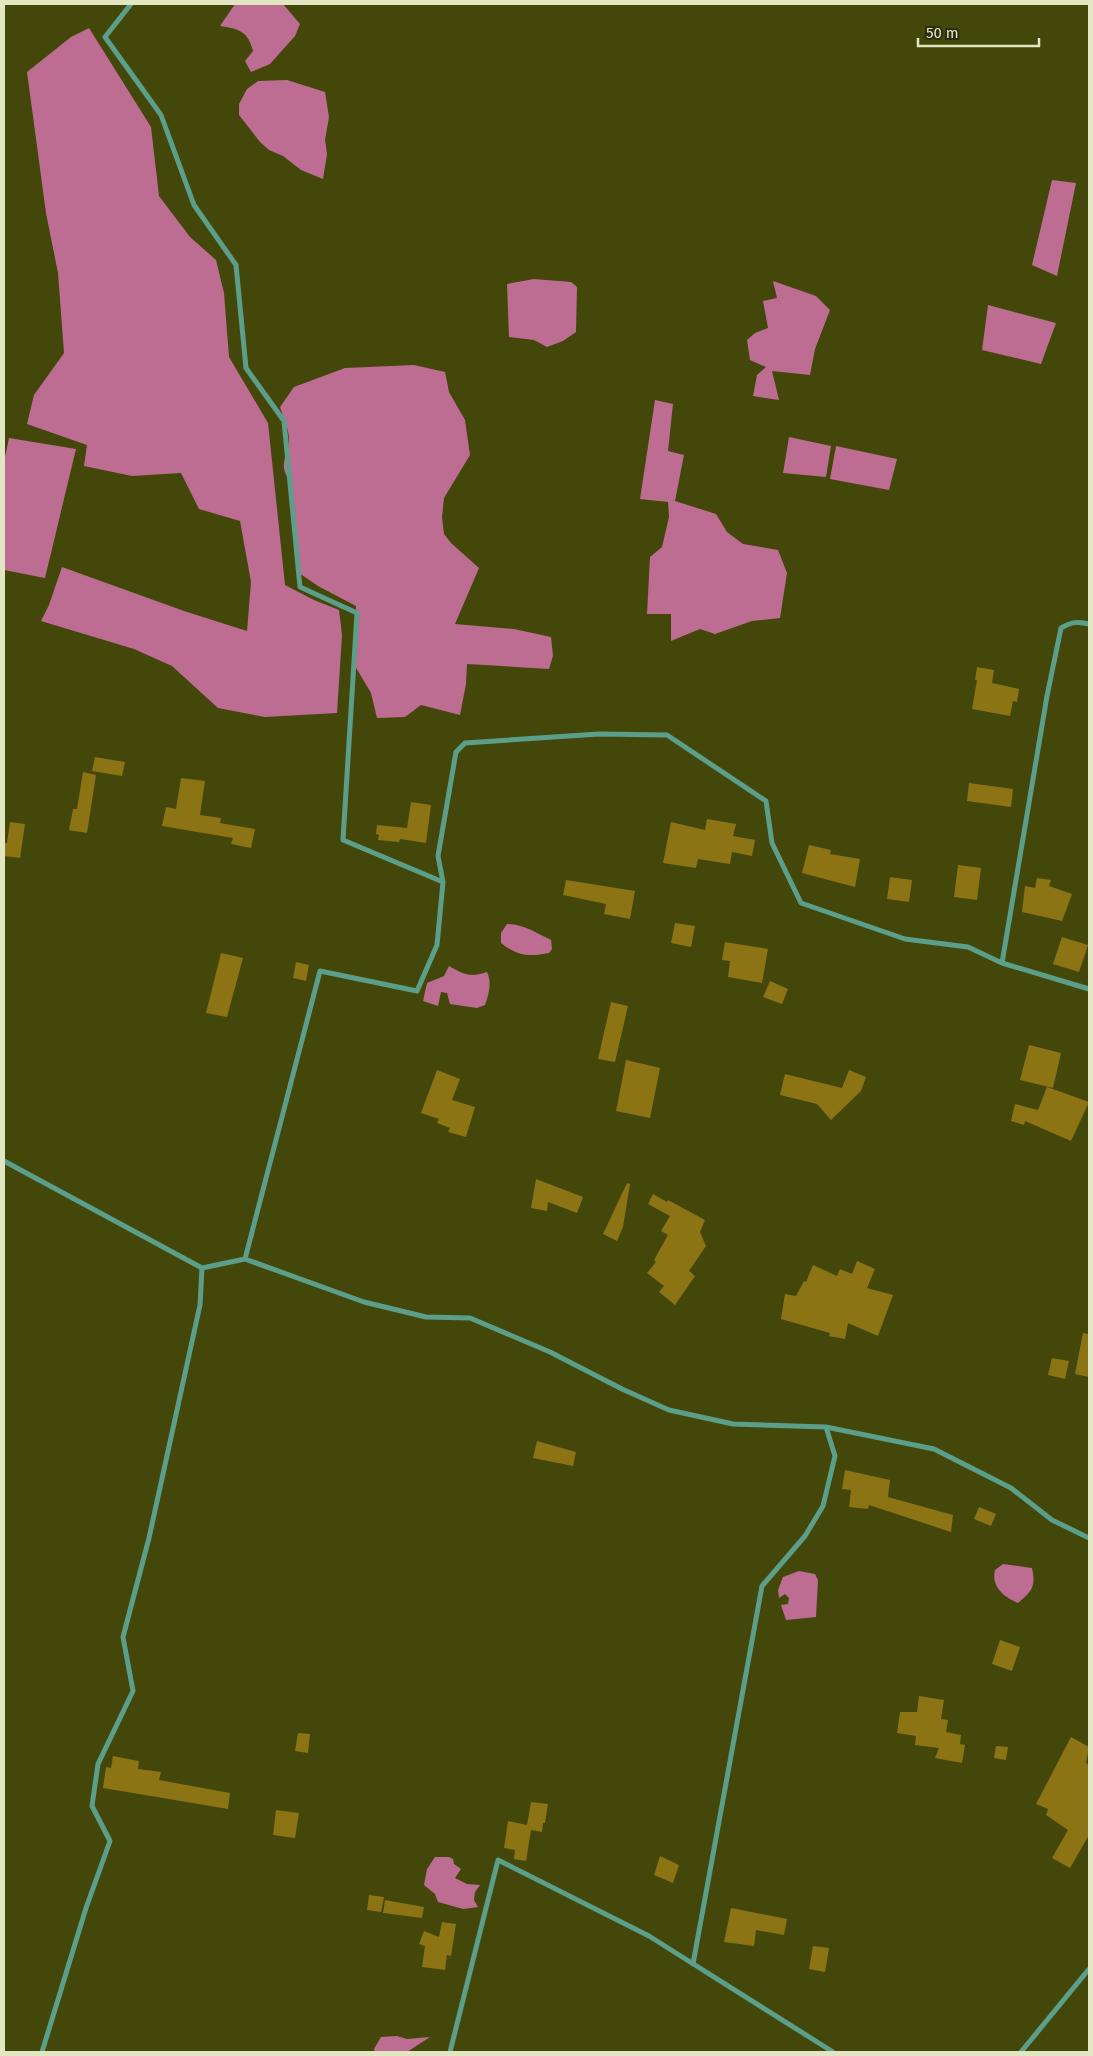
<svg xmlns="http://www.w3.org/2000/svg" width="1093" height="2056" font-family="'Fira Sans',sans-serif">
  <rect width="100%" height="100%" fill="#44470a"/>
  <path fill="#bc6d91" d="M235,4h48l17,20 -5,12 -25,28 -19,8 -6,-11 8,-10c-5,-20 -14,-22 -33,-25z
    M89,28l62,99 8,69 31,41 26,23 8,33 5,64 39,66 17,162 29,15 25,10 3,25 -5,78 -72,4 -47,-9 -46,-42 -38,-17 -93,-28 8,-16 13,-38 122,44 63,20 4,-49 -11,-61 -41,-12 -18,-36 -49,3 -48,-10 3,-21 -60,-21 7,-29 30,-42 -6,-80 -12,-60 -19,-141 44,-35z
    M287,80l38,12 4,25 -4,23 2,14 -4,25 -22,-9 -18,-14 -14,-6 -9,-8 -21,-27v-11l8,-15 11,-8z
    M1052,180l24,3 -19,93 -25,-11z
    M534,279l37,3 6,5 -1,45 -13,9 -16,6 -13,-7 -25,-3 -2,-53z
    M773,281l43,15 14,14 -15,39 -5,26 -38,-4 7,29 -26,-4 4,-21 9,-8 -16,-7 -3,-20 8,-7 13,-5 -5,-27 14,-3z
    M988,305l68,18 -15,41 -59,-14z
    M414,365l31,7 4,20 16,28 5,35 -26,43 -2,19 2,17 7,9 28,25 -24,56 59,5 37,8 2,19 -4,13 -82,-5 -1,20 -6,31 -39,-10 -16,12 -28,1 -6,-25 -16,-27 1,-60 -38,-20 -19,-13 -11,-95c-10,-14 1,-24 1,-39 0,-10 -6,-22 -9,-32l14,-20 51,-19z
    M655,400l18,4 -5,47 16,4 -9,46 41,13 11,18 16,12 35,6 9,23 -7,45 -28,3 -37,13 -15,-5 -29,12v-27h-24l3,-57 12,-10 7,-30 -1,-15 -28,-3z
    M789,437l42,9 -5,31 -43,-4z
    M9,438l67,11 -31,129 -41,-8v-108z
    M836,446l61,13 -8,31 -59,-11z
    M507,924c17,0 29,9 44,16l1,9 -3,4c-19,4 -32,3 -48,-10v-10z
    M449,966c15,8 20,12 38,6 5,11 2,22 -2,33l-8,3 -27,-4 -3,-11 -6,-1 -3,14 -15,-5 4,-18 17,-7z
    M1003,1564l29,4c4,19 0,23 -14,35 -14,-6 -27,-16 -23,-33z
    M799,1571l16,3 3,6 -2,37 -30,3 -5,-15 7,-1 1,-6 -4,-4 -6,4 -1,-8 5,-13z
    M435,1857h14l4,2 1,5 7,5 -6,9 12,6 13,1 -5,7 -1,8 4,7 -15,2 -25,-7 -3,-8 -11,-9 3,-16z
    M397,2036l10,3 23,-2 -23,15h-32l-1,-3 7,-12z"/>
  <path fill="#8c7314" d="M977,667l17,3 -2,13 27,6 -2,13 -4,-1 -3,15 -38,-7 5,-29h-2z
    M95,757l30,5 -3,14 -30,-5z
    M83,772l13,3 -9,58 -18,-3 4,-21h4z
    M181,778l24,3 -5,34 21,3 -1,5 35,6 -4,19 -20,-4 2,-6 -71,-12 4,-19 10,2z
    M969,783l44,6 -2,18 -44,-6z
    M411,802l20,3 -5,38 -26,-4 -1,3 -21,-2 1,-5 -3,-1 1,-9 30,3z
    M707,819l29,5 -3,12 22,4 -3,16 -20,-4 -2,12 -32,-5 -2,9 -33,-5 8,-41 34,8z
    M10,822l15,2 -5,34 -16,-2v-13h3z
    M809,845l22,5 -1,4 30,5 -5,28 -53,-14z
    M958,865l23,3 -4,32 -23,-3z
    M890,877l22,3 -3,22 -22,-3z
    M1037,878l14,2 -2,6 23,8 -10,27 -40,-9 3,-26 10,2z
    M566,880l69,11 -5,28 -26,-5 2,-10 -43,-9z
    M675,923l20,3 -4,21 -20,-4z
    M1062,937l26,8 -9,27 -26,-8z
    M725,942l43,7 -6,34 -34,-6 2,-16 -8,-1z
    M221,953l22,5 -16,59 -21,-4z
    M296,962l13,3 -3,16 -13,-3z
    M770,981l18,8 -6,15 -19,-7z
    M611,1002l17,4 -13,56 -17,-3z
    M1029,1045l32,8 -8,35 -33,-8z
    M626,1060l34,8 -10,50 -34,-7z
    M437,1070l23,9 -8,21 23,7 -9,30 -18,-5 2,-4 -13,-5 2,-4 -18,-6z
    M849,1070l17,7 -5,14 -30,29 -14,-16 -37,-9 5,-21 57,14z
    M1047,1087l42,15 -18,39 -46,-20 -1,4 -13,-4 4,-17 23,6z
    M536,1179l47,18 -6,16 -29,-11 -1,9 -16,-3z
    M627,1183l3,1 -7,43 -6,14 -14,-7z
    M653,1194l14,8 1,-2 37,20 -5,12 6,14 -17,25 6,5 -20,29 -16,-13 5,-6 -17,-13 9,-11 -2,-2 14,-25 -7,-4 9,-15 -22,-12z
    M857,1261l18,8 -8,19 26,7 -15,41 -30,-13 -3,16 -16,-3 1,-3 -49,-14 4,-25 11,2 8,-15 2,1 7,-17 24,11 3,-7 12,5z
    M1083,1333l6,1v43l-14,-3z
    M1052,1358l17,3 -4,18 -17,-4z
    M537,1441l39,11 -3,14 -40,-8z
    M845,1470l45,10 -2,17 65,18 -2,17 -82,-27 -1,4 -19,-2 2,-17 -9,-1z
    M979,1507l17,7 -5,12 -17,-7z
    M1000,1640l20,7 -8,24 -20,-7z
    M919,1696l25,4 -3,19 7,1 -2,12 15,3 -1,9 5,1 -3,18 -27,-5 4,-10 -24,-3 1,-9 -19,-3 3,-21h17z
    M298,1733l12,1 -2,19 -13,-2z
    M1071,1737l18,10 -3,16 3,2v70l-19,33 -18,-10 16,-28 -22,-15 2,-6 -12,-5z
    M996,1746l12,1 -2,13 -12,-2z
    M113,1756l26,5 -1,8 23,3 -2,8 71,13 -2,16 -125,-21 3,-21 5,1z
    M531,1802l17,2 -3,19h-2l-1,9 -11,-2 -5,31 -12,-2 1,-9 -11,-2 4,-27 19,4z
    M276,1810l23,3 -4,25 -22,-3z
    M660,1856l19,9 -6,18 -19,-8z
    M369,1895l15,2 -3,15 -14,-2z
    M385,1900l39,7 -2,11 -39,-5z
    M731,1908l56,11 -3,16 -28,-5 -2,16 -30,-4z
    M442,1922l14,2 -5,32 -4,-1 -2,15 -23,-3 3,-21 -6,-2 5,-13 15,6z
    M813,1946l16,2 -4,24 -16,-3z"/>
  <g fill="none" stroke-linecap="round" stroke-linejoin="round">
    <path stroke="#5b9f8a" stroke-width="5" d="M1089,624c-11,-3 -18,-2 -28,4l-14,68 -45,267 87,26
      M443,882l-5,-26 18,-104 9,-9 134,-9 68,1 99,66 6,42 29,60 104,36 63,8 34,16
      M4,1161l198,107
      M245,1259l119,43 62,15 44,1 80,34 72,37 47,21 64,14 93,3 108,22 77,39 41,32 37,18
      M693,1964l69,-378 43,-50 18,-30 12,-50 -9,-29
      M42,2052l44,-144 24,-67 -18,-35 6,-42 35,-73 -10,-54 26,-99 51,-233 2,-37 43,-9 75,-288 97,20 20,-46 6,-63 -100,-42 14,-227 -57,-26 -16,-166 -38,-53 -10,-103 -42,-60 -33,-90 -56,-78 26,-33
      M450,2052l48,-192 151,76 184,116
      M1021,2052l68,-83"/>
  </g>
  <rect width="1093" height="2056" fill="none" stroke="#e3e6c2" stroke-width="10"/>
  <path d="M918 38v8h121v-8" fill="none" stroke="#e3e6c2" stroke-width="2.5"/>
  <text x="926" y="38" font-size="15" fill="#e3e6c2" stroke="#2a2c0c" stroke-width="4" paint-order="stroke">50 m</text>
</svg>
